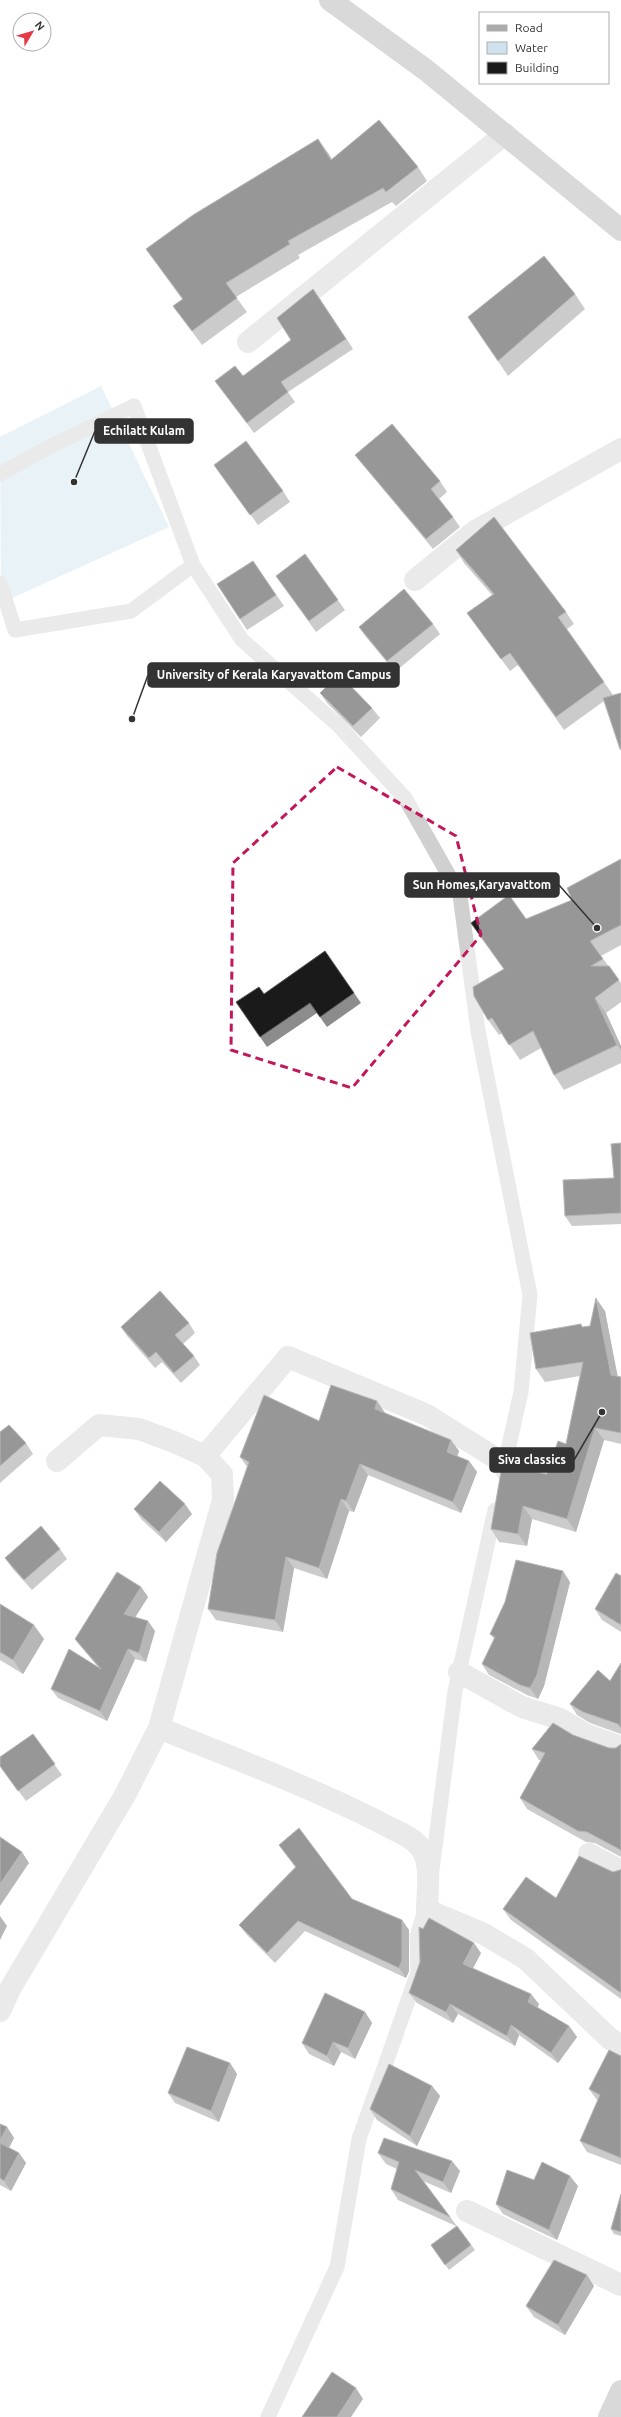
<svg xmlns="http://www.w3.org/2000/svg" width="621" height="2417" font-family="Ubuntu,sans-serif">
  <rect width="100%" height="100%" fill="#fff"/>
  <path fill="#cfe2ee" d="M101,386l68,141 -168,76 -1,-166z"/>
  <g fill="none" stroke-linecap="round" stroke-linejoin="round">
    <path stroke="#d0d0d0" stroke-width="15" d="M0,474l49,-27 85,-41 59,159 49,75 96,85 67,73 55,97 18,136 52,264 -9,97 -18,80
      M0,583l15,47 116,-19 62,-46
      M432,1870l23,-179 40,-181
      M268,2417l69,-150 22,-128 59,-167 -1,-36 11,-35"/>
    <path stroke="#d0d0d0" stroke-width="22" d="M248,342l257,-208
      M415,580l60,-49 146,-82
      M205,1456l83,-99 139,58 78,49
      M57,1461l42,-36 40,4 35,13 31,14 17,18 1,26 -64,228
      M459,1672l63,35 38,12 25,15 36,13
      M589,1854l32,17
      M0,2011l10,-22 115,-194 34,-67c74,30 149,58 220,94 14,8 34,14 43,28 10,15 5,43 5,60l57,24 42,25 83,79 12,8
      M467,2211l154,74"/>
    <path stroke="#ababab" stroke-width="22" d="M330,0l96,70 195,160
      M609,2417l12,-26"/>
  </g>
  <path fill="#8c8c8c" d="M328,153l4,6 86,8 9,14 -31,25 -4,-4 -94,53 2,3 -64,39 11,15 -45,33 -29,-39 9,-7 -36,-50z
    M313,289l40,60 -65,43 7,10 -41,31 -39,-52 28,-5 48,-36z
    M575,294l10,15 -77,67 -10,-15z
    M355,455l85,26 7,11 -8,7 14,18 7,10 -27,22 -70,-84z
    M214,465l69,26 7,11 -32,23z
    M456,550l110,62 8,12 -7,5 46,66 -1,1 9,-3v58l-1,-2 -16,-48 -40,29 -46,-65 -8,6 -43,-58 25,-18 -28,-32z
    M305,554l40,56 -29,22 -40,-56z
    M253,561l31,45 -37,24 -7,-11z
    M433,624l7,10 -45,38 -29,-35 -7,-10z
    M320,693l52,15 8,10 -19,19 -34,-34z
    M621,859v86l-20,11 20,27v19l-15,11 15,33v17l-57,27 -10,-15 -13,-27 -21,12 -18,-27 -3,2 -11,-15 16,-51 -33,-46 55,-4 46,-19z
    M325,951l36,52 -34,24 -10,-14 -50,34 -31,-45 28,-8z
    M621,1143v81l-49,2 -7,-10 49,-38z
    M605,1311l12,66h4v67l-17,-4 -28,92 -44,-13 -5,27 -28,-4 -8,-13 56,-55 19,-30 14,-68 -35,6 -9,-13 47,-42 7,-1z
    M189,1323l6,10 -12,11 11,12 6,9 -19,18 -19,-21 -7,6 -28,-32 -6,-9z
    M377,1401l8,12 66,27 8,11 -2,5 12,5 8,11 -16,41 -93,-38 -14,37 -5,-1 -22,68 -33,-11 -11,64 -67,-12 -8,-11 40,-141 -8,-11 79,-36z
    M0,1432l26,11 7,11 -33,29z
    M134,1509l58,5 -26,28 -24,-22z
    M60,1549l7,10 -35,31 -20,-22 -7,-10z
    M621,1576v56l-19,-12 -7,-11z
    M570,1582l-26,104 -6,13 -11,-4 -38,-20 -7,-11 12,-25 -4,-5z
    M141,1587l7,10 -13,20 20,14 -9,31 -11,-3 -28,62 -49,-23 -7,-9 47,-22 -16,-19 -7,-9z
    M0,1604l44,35 -21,35 -23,-14z
    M621,1663v71l-31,-11 -13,-8 -7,-11 40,-23z
    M33,1734l29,41 -36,26 -26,-35z
    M573,1735l36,13h7l5,-4v113l-26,-14 -9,-1 -59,-33 -7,-11 21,-38h-2l-7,-11z
    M279,1845l73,54 50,21 7,10v41l-3,7 -101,-47 -30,32 -28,-28 -8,-10 56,-58z
    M621,1869v130l-110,-79 -8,-11 53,-11 57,-26 7,-2z
    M481,1953l-8,15 66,36 -2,4 32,18 8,11 -19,26 -39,-28 -4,11 -57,-32 -5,9 -36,-20 -8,-10z
    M365,2012l7,11 -17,36 -14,-7 -7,14 -25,-12 -7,-11z
    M621,2056v109l-34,-13 -7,-11 18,-41h-1l-8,-11z
    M230,2063l7,11 -18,48 -44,-19 -7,-10z
    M432,2086l8,10 -23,50 -40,-26 -7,-11z
    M0,2124l7,3 7,11 -5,10 10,5 7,10 -15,28 -11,-6z
    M378,2153l82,18 -9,22 -28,-12 52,69 -26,20 -18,-25 25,-19 -58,-26 -7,-11 6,-20 -11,-5z
    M578,2186l-21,54 -54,-26 -7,-10z
    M621,2194v42l-7,-2 -3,-5z
    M594,2286l-29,49 -31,-18 -8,-11z"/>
  <path fill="#5f5f5f" d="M318,139l10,14 12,21 -9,-14z
    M313,289l7,10 33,50 -7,-10z
    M595,998l11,15 15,33v5l-4,-6z
    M596,1298l9,13 15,77 -9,-13z
    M377,1401l8,12 -2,7 -8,-11z
    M595,1428l9,12 -28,92 -9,-13z
    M451,1440l8,11 -4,12 -8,-11z
    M469,1461l8,11 -16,41 -8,-11z
    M360,1464l8,11 -14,37 -8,-11z
    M341,1499l8,12 -22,68 -8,-11z
    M185,1504l7,10 -26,28 -7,-10z
    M523,1506l9,13 -5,27 -9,-12z
    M286,1557l8,11 -11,64 -8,-12z
    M563,1571l7,11 -26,104 -6,13 -8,-11z
    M141,1587l7,10 -17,27 -7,-10z
    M148,1621l7,10 -9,31 -7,-9z
    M34,1625l10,14 -21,35 -10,-14z
    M128,1649l7,10 -28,62 -7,-10z
    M22,1852l7,11 -29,43v-22z
    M0,1916l7,10 -7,14z
    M402,1920l7,10v41l-3,7 -7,-10z
    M474,1943l7,10 -11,21 -7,-10z
    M531,1994l8,10 -4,9 -7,-11z
    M450,2004l8,10 -5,9 -7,-11z
    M365,2012l7,11 -17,36 -7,-11z
    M511,2025l8,10 -4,11 -8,-10z
    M569,2026l8,11 -19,26 -7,-10z
    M333,2042l8,10 -7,14 -7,-10z
    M230,2063l7,11 -18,48 -8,-11z
    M432,2086l8,10 -23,50 -7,-10z
    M7,2127l7,11 -8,15 -6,-9v-4z
    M19,2153l7,10 -15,28 -7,-10z
    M452,2161l8,10 -9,22 -8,-11z
    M570,2176l8,10 -21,54 -8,-10z
    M587,2275l7,11 -29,49 -7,-10z
    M356,2388l7,11 -12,18h-14z"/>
  <path fill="#1a1a1a" stroke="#5f5f5f" d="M379,120l39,47 -32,25 -3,-4 -95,53 2,3 -64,39 11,15 -45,33 -19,-25 10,-7 -37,-50 47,-34 125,-76 13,21z
    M544,256l31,38 -77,67 -30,-44z
    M313,289l33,50 -65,43 7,10 -41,31 -32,-42 20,-15 8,10 48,-36 -14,-22z
    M392,424l48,57 -9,8 22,28 -27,22 -71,-84z
    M246,441l37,50 -33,24 -36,-50z
    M494,517l72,95 -8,5 46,65 -48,35 -46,-64 -9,6 -34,-46 27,-19 -38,-44z
    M305,554l33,46 -29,21 -33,-45z
    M253,561l23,34 -36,24 -23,-35z
    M404,589l29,35 -46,37 -28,-34z
    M339,674l33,34 -19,18 -33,-33z
    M621,693v56h-1l-17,-51z
    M621,859v66l-31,16 13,18 -12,7h18l10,14 -24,18 22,47 -63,30 -21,-44 -24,14 -17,-27 -4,2 -14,-24 -1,-9 31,-18 -33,-46 38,-28 17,24 46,-19 -5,-12z
    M325,951l29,42 -34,24 -10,-14 -50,34 -24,-35 23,-15 5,7z
    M621,1143v70l-56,3 -2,-36 51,-2 -3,-34z
    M160,1291l29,32 -14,12 19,21 -20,17 -18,-21 -7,6 -28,-31z
    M596,1298l15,77 10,2v56l-26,-5 -28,91 -44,-13 -5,28 -27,-5 11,-63 45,8 11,-33 8,3 17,-82 -47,7 -6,-36 51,-9 1,3 8,-1z
    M331,1385l46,16 -2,8 76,31 -4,12 22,9 -16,41 -93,-38 -14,37 -5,-2 -22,69 -33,-11 -11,63 -67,-11 9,-56 32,-91 -9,-5 24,-62 55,26z
    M9,1425l17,18 -26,23v-34z
    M160,1481l25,23 -26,28 -25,-23z
    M41,1526l19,23 -36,31 -19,-22z
    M516,1560l47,11 -26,104 -7,13 -10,-3 -38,-21 13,-27 -5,-3 15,-32z
    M117,1572l24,15 -17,27 24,7 -9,32 -11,-4 -28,62 -49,-22 18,-40 32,20 -26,-30z
    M616,1573l5,3v49l-26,-16z
    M0,1604l34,21 -21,35 -13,-8z
    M621,1663v65l-3,-4 -35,-12 -13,-8 28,-34 12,11z
    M553,1723l20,12 36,13h7l5,-4v107l-2,-2 -32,-17 -9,-1 -58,-33 25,-45 -13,-4z
    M33,1734l22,30 -37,27 -18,-25v-9z
    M299,1828l53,71 50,21v40l-3,8 -101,-47 -31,32 -28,-28 57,-58 -17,-22z
    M0,1837l22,15 -22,32z
    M579,1856l34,16 7,-2 1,-1v124l-118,-84 23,-32 30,21z
    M429,1918l45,25 -11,21 68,30 -3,8 41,24 -18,27 -40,-28 -4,11 -57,-32 -4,8 -37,-19 11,-31 -1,-35 4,2z
    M325,1993l40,19 -17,36 -15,-6 -6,14 -25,-13z
    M187,2047l43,16 -19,48 -43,-18z
    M609,2050l12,6v102l-41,-17 20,-46 -11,-6z
    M389,2064l43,22 -22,50 -40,-27z
    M0,2124l7,3 -7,13z
    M384,2138l68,23 -9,21 -28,-12 35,47 -59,-28 8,-27 -21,-9z
    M0,2143l19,10 -15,28 -4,-3z
    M542,2162l28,14 -21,54 -53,-26 11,-34 27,10z
    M621,2194v38l-10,-3z
    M457,2226l14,19 -26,20 -14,-20z
    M554,2260l33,15 -29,50 -32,-19z
    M332,2372l24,16 -19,29h-35z"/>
  <path d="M0 0H621V2417H0ZM337,767l119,69 25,99 -129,153 -121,-38 2,-187z" fill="#fff" fill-opacity=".55" fill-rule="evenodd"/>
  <path fill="none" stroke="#c2185b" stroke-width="3" stroke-dasharray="8 5" stroke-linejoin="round" d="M337,767l119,69 25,99 -129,153 -121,-38 2,-187z"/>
  <path fill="none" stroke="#333" stroke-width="1.5" d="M74 482L95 431M132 719L148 675M597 928L559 885M602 1412L574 1460"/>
  <g fill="#333" stroke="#fff" stroke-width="1.5">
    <circle cx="74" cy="482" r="4"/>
    <circle cx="132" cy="719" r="4"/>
    <circle cx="597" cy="928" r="4"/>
    <circle cx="602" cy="1412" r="4"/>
  </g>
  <g fill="#333" stroke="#333" stroke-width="1.5">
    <rect x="95" y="419" width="98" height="24" rx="4"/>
    <rect x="148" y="663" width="251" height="24" rx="4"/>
    <rect x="405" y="873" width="154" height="24" rx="4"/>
    <rect x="490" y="1448" width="84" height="24" rx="4"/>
  </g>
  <g font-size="12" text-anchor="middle" font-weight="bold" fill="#fff">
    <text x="144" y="435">Echilatt Kulam</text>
    <text x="274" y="679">University of Kerala Karyavattom Campus</text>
    <text x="482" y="889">Sun Homes,Karyavattom</text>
    <text x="532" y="1464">Siva classics</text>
  </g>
  <rect x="479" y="12" width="130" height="72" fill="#ffffff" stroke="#adadad"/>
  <rect x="487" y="25" width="20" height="6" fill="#ababab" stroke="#adadad"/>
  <text x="515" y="32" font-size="12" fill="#333333">Road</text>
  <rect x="487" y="42" width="20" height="12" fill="#cfe2ee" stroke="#adadad"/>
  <text x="515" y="52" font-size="12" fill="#333333">Water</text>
  <rect x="487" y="62" width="20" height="12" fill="#1a1a1a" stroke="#adadad"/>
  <text x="515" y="72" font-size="12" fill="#333333">Building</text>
  <g transform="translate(32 32) rotate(52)"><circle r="19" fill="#ffffff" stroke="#adadad"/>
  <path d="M0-3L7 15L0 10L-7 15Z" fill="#e63946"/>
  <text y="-6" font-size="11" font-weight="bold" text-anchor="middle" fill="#333333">N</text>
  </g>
</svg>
